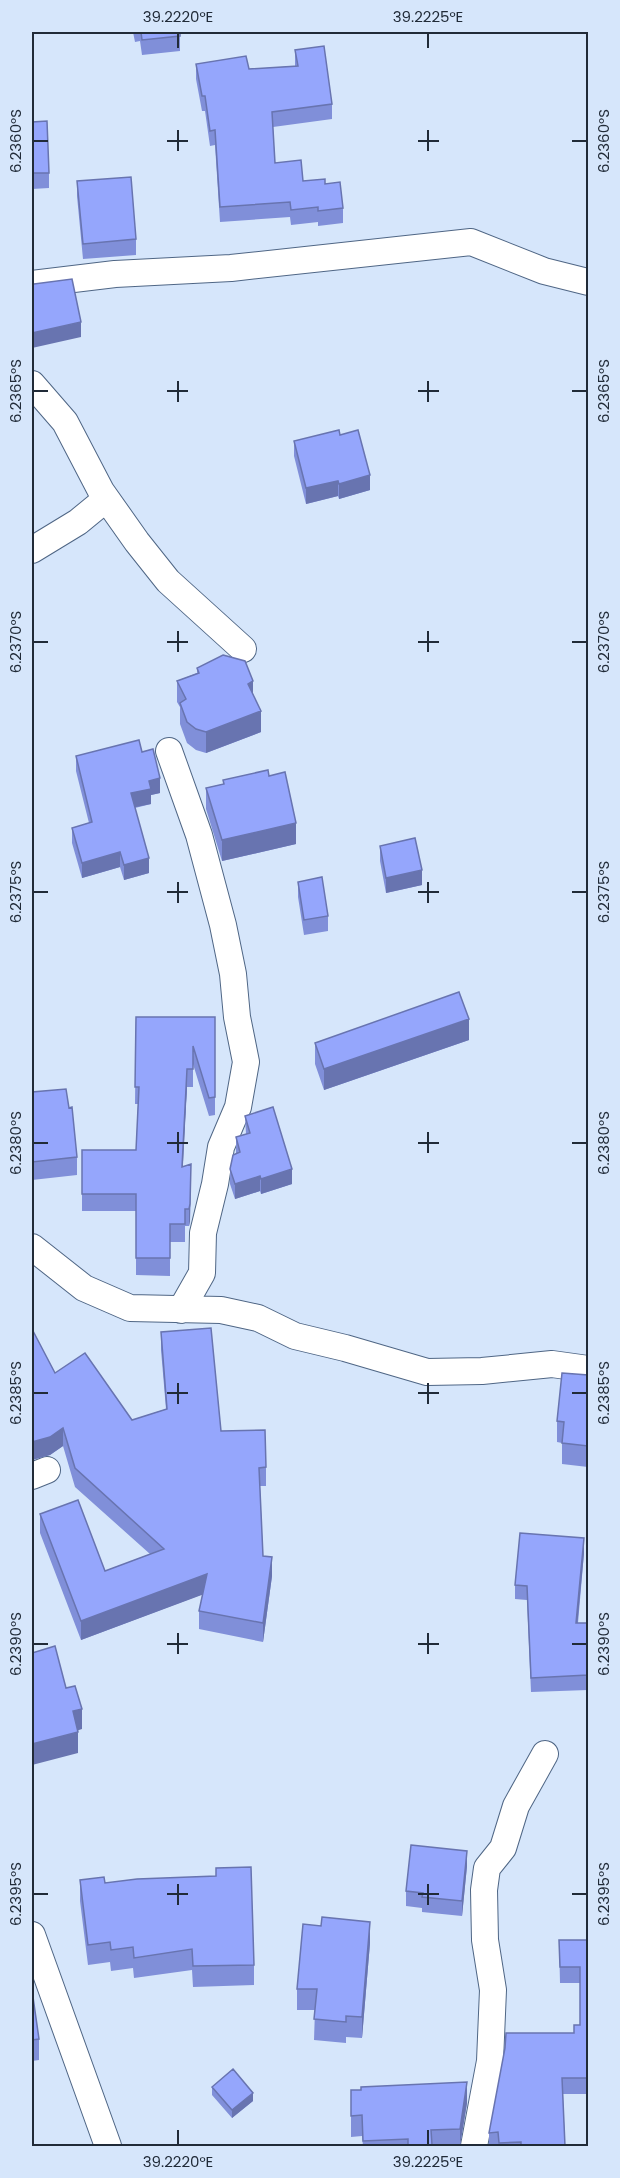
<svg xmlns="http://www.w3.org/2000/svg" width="620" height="2178" font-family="Poppins,sans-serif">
  <rect width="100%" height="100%" fill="#d6e6fb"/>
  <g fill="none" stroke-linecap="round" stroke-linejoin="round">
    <g stroke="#4f6685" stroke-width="28">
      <path id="minor" d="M32,284l83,-10 116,-6 240,-26 73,29 44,11
        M32,384l33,38 36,69 36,51 31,39 75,68
        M32,550l46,-28 28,-23
        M169,751l30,84 24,90 10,49 4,43 9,45 -8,45 -17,40 -6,37 -12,49 -1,40 -21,37
        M32,1247l52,41 46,20 91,2 37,8 37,18 50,12 82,24 55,-1 70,-7 36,5
        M32,1476l15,-6
        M32,1935l76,211
        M474,2146l16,-85 3,-71 -8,-50 -1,-50 3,-22 16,-20 13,-42 29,-52"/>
    </g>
    <use href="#minor" stroke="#fff" stroke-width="26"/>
  </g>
  <path fill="#808fd9" d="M133,32h47v19l-38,4 -2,-14 -5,1z
    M295,50l37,54v15l-59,8 2,36 28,18 22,3 18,24v15l-25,3v-4l-27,3 -1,-8 -70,5 -5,-77 -5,1 -5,-35h-3l-6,-32v-15l53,5 46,-3z
    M32,122l17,51v15l-17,1z
    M77,181l59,58v16l-53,4 -6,-63z
    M340,435l30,55 -31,9 -1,-3 -32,8 -12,-48v-15z
    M197,668l56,26 8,38 -55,21 -10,-3 -9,-7 -7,-19v-17l-3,-5v-21l20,-8z
    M142,752l18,41 -9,2v9l-16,4 14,65 -25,7 -4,-13 -38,11 -10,-35v-15l17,-5 -13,-52v-15z
    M269,776l27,68 -74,17 -16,-52v-21l17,-4v-4z
    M380,846l42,39 -36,8 -6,-32z
    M298,882l30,34v15l-24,4 -6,-38z
    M136,1017h79v98l-6,1 -16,-52v23h-6l-5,80 9,-3 -1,57 -1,5h-4v16h-15v34l-34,-1v-64h-54v-61h54l2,-46h-3z
    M469,1040l-145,50 -9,-26v-21z
    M32,1092l37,16 8,49v18l-45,5z
    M245,1116l47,68 -31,10 -1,-3 -25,8 -5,-15v-15l6,-15v-17l10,-3z
    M32,1329l23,44 77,47 34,-11 -5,-59v-18l60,99 45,36v19h-6l3,70 9,20 -9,66 -64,-13v-18l4,-17 -122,46 -41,-107v-19l65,57 45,-17 -75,-67 -12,-41 -13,9 -18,5z
    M588,1375v92l-26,-3v-21l-5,-1v-21z
    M584,1553l-6,70h10v67l-57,2 -4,-92 -12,-1v-14z
    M467,1866l-5,50 -40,-4v-4l-16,-2v-15z
    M80,1880l25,3 149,82v20l-61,2 -1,-17 -58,8 -1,-10 -22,3 -1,-9 -22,3 -8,-64z
    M559,1940h29v154h-25l2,52h-76v-13l85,-100 6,-8v-42h-20z
    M370,1943l-8,95 -16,-1v6l-32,-3 1,-30h-18v-21z
    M32,1990l7,49v21l-7,1z
    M212,2087l41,14 -21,17 -20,-23z
    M351,2090l116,13 -7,43h-97l-1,-10 -11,1z"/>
  <path fill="#6874b0" d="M81,322v15l-49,11v-15z
    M370,475v15l-31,9v-15z
    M338,481v15l-32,8v-16z
    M253,681v20l-5,-17z
    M261,711v21l-55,21v-21z
    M160,778v15l-9,2v9l-20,4v-15l18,-12z
    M296,823v21l-74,17v-21z
    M120,852v15l-38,11v-15z
    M149,858v15l-25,7v-15z
    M422,870v15l-36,8v-15z
    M469,1019v21l-145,50v-21z
    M187,1069v18l-5,97v-17z
    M191,1164l-1,57 -1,5v-17z
    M292,1169v15l-31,10v-15z
    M260,1176v15l-25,8v-15z
    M63,1428v18l-13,9 -18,5v-18z
    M584,1538v15l-8,85v-15z
    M272,1557v19l-9,66v-19z
    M207,1574v19l-126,47v-19z
    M82,1709v20l-9,3v-21z
    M78,1732v21l-46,12v-21z
    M467,1851v15l-5,50v-15z
    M370,1922v21l-8,95v-21z
    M467,2082v21l-7,43v-17z
    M253,2093v8l-21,17v-8z"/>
  <path fill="#95a6fc" stroke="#6874b0" stroke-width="1.5" d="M141,32h39v4l-38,4z
    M324,46l8,58 -60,8 3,51 26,-3 2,21 22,-2v5l15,-2 3,26 -25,3v-4l-27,3 -1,-8 -70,5 -5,-77 -5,1 -5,-35h-3l-6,-32 50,-8 3,13 49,-3 -3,-16z
    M47,121l2,52h-17v-51z
    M131,177l5,62 -53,5 -6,-63z
    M72,279l9,43 -49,11v-50l2,1z
    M339,430l1,5 18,-5 12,45 -31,9 -1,-3 -32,7 -12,-47z
    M223,655l22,6 8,20 -5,3 13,27 -55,21 -10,-3 -9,-7 -7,-19 6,-4 -9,-18 22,-8 -2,-5z
    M139,740l3,12 11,-3 7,29 -11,3 2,8 -20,4 18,65 -25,7 -4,-13 -38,11 -10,-35 20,-6 -16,-66z
    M268,770l1,6 16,-4 11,51 -74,17 -16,-52 18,-4 -1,-4z
    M415,838l7,32 -36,8 -6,-32z
    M322,877l6,39 -24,4 -6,-38z
    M459,992l10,27 -145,50 -9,-26z
    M136,1017h79v80l-6,1 -16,-52v23h-6l-5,98 9,-3 -1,40 -1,5h-4v15h-15v34h-34v-64h-54v-44h54l3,-63h-4z
    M66,1089l3,19 3,-1 5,50 -45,5v-70z
    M273,1107l19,62 -31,10 -1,-3 -25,8 -5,-15 3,-14 7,-3 -4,-15 14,-4 -5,-17z
    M211,1328l10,103 44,-1 1,37 -7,1 4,88 9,1 -9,66 -64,-12 8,-37 -126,47 -41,-107 38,-14 27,71 59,-22 -89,-81 -12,-40 -13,9 -18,5v-113l23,44 30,-20 47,67 35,-11 -6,-77z
    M562,1373l26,2v71l-26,-3 2,-21 -7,-1z
    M520,1533l64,5 -8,85h12v52l-57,3 -4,-92 -12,-1z
    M55,1646l11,42 9,-2 7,23 -9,2 5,21 -46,12v-91z
    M411,1845l56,6 -5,50 -40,-4 1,-4 -17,-2z
    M251,1867l3,98 -61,1 -1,-17 -58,9 -1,-11 -22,3 -1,-8 -22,3 -8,-65 24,-3 1,6 32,-4 79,-3v-8z
    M322,1917l48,5 -8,95 -16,-1v6l-32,-3 3,-30h-20l6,-65 18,2z
    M559,1940h29v138h-26l3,68h-44v-4l-22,1 -1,-11 -9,1 16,-85 1,-15h68v-8h6v-58h-20z
    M32,1990l7,49 -7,1z
    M233,2069l20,24 -21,17 -20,-23z
    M467,2082l-7,47 -29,1 1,15 -24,1v-7l-45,2 -1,-26 -11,1v-26h10v-3z"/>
  <path fill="none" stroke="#212b38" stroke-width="2" d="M178,33v15M428,33v15M178,130v21M428,130v21M33,141h15M167,141h21M418,141h21M572,141h15M178,381v21M428,381v21M33,391h15M167,391h21M418,391h21M572,391h15M178,631v21M428,631v21M33,642h15M167,642h21M418,642h21M572,642h15M178,882v21M428,882v21M33,892h15M167,892h21M418,892h21M572,892h15M178,1132v21M428,1132v21M33,1143h15M167,1143h21M418,1143h21M572,1143h15M178,1383v21M428,1383v21M33,1393h15M167,1393h21M418,1393h21M572,1393h15M178,1633v21M428,1633v21M33,1644h15M167,1644h21M418,1644h21M572,1644h15M178,1884v21M428,1884v21M33,1894h15M167,1894h21M418,1894h21M572,1894h15M178,2130v15M428,2130v15"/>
  <rect width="620" height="2178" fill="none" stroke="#d6e6fb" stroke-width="66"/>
  <rect x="33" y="33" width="554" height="2112" fill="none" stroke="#212b38" stroke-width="2"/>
  <g font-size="15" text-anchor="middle" fill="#212b38">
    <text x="178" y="22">39.2220°E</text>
    <text x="428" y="22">39.2225°E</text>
    <text transform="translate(16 141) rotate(-90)" y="5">6.2360°S</text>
    <text transform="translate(604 141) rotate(-90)" y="5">6.2360°S</text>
    <text transform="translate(16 391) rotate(-90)" y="5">6.2365°S</text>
    <text transform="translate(604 391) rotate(-90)" y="5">6.2365°S</text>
    <text transform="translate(16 642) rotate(-90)" y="5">6.2370°S</text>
    <text transform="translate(604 642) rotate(-90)" y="5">6.2370°S</text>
    <text transform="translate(16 892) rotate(-90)" y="5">6.2375°S</text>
    <text transform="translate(604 892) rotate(-90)" y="5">6.2375°S</text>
    <text transform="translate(16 1143) rotate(-90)" y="5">6.2380°S</text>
    <text transform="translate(604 1143) rotate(-90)" y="5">6.2380°S</text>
    <text transform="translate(16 1393) rotate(-90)" y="5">6.2385°S</text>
    <text transform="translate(604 1393) rotate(-90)" y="5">6.2385°S</text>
    <text transform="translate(16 1644) rotate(-90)" y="5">6.2390°S</text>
    <text transform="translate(604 1644) rotate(-90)" y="5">6.2390°S</text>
    <text transform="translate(16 1894) rotate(-90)" y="5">6.2395°S</text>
    <text transform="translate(604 1894) rotate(-90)" y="5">6.2395°S</text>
    <text x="178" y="2167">39.2220°E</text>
    <text x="428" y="2167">39.2225°E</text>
  </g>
</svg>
